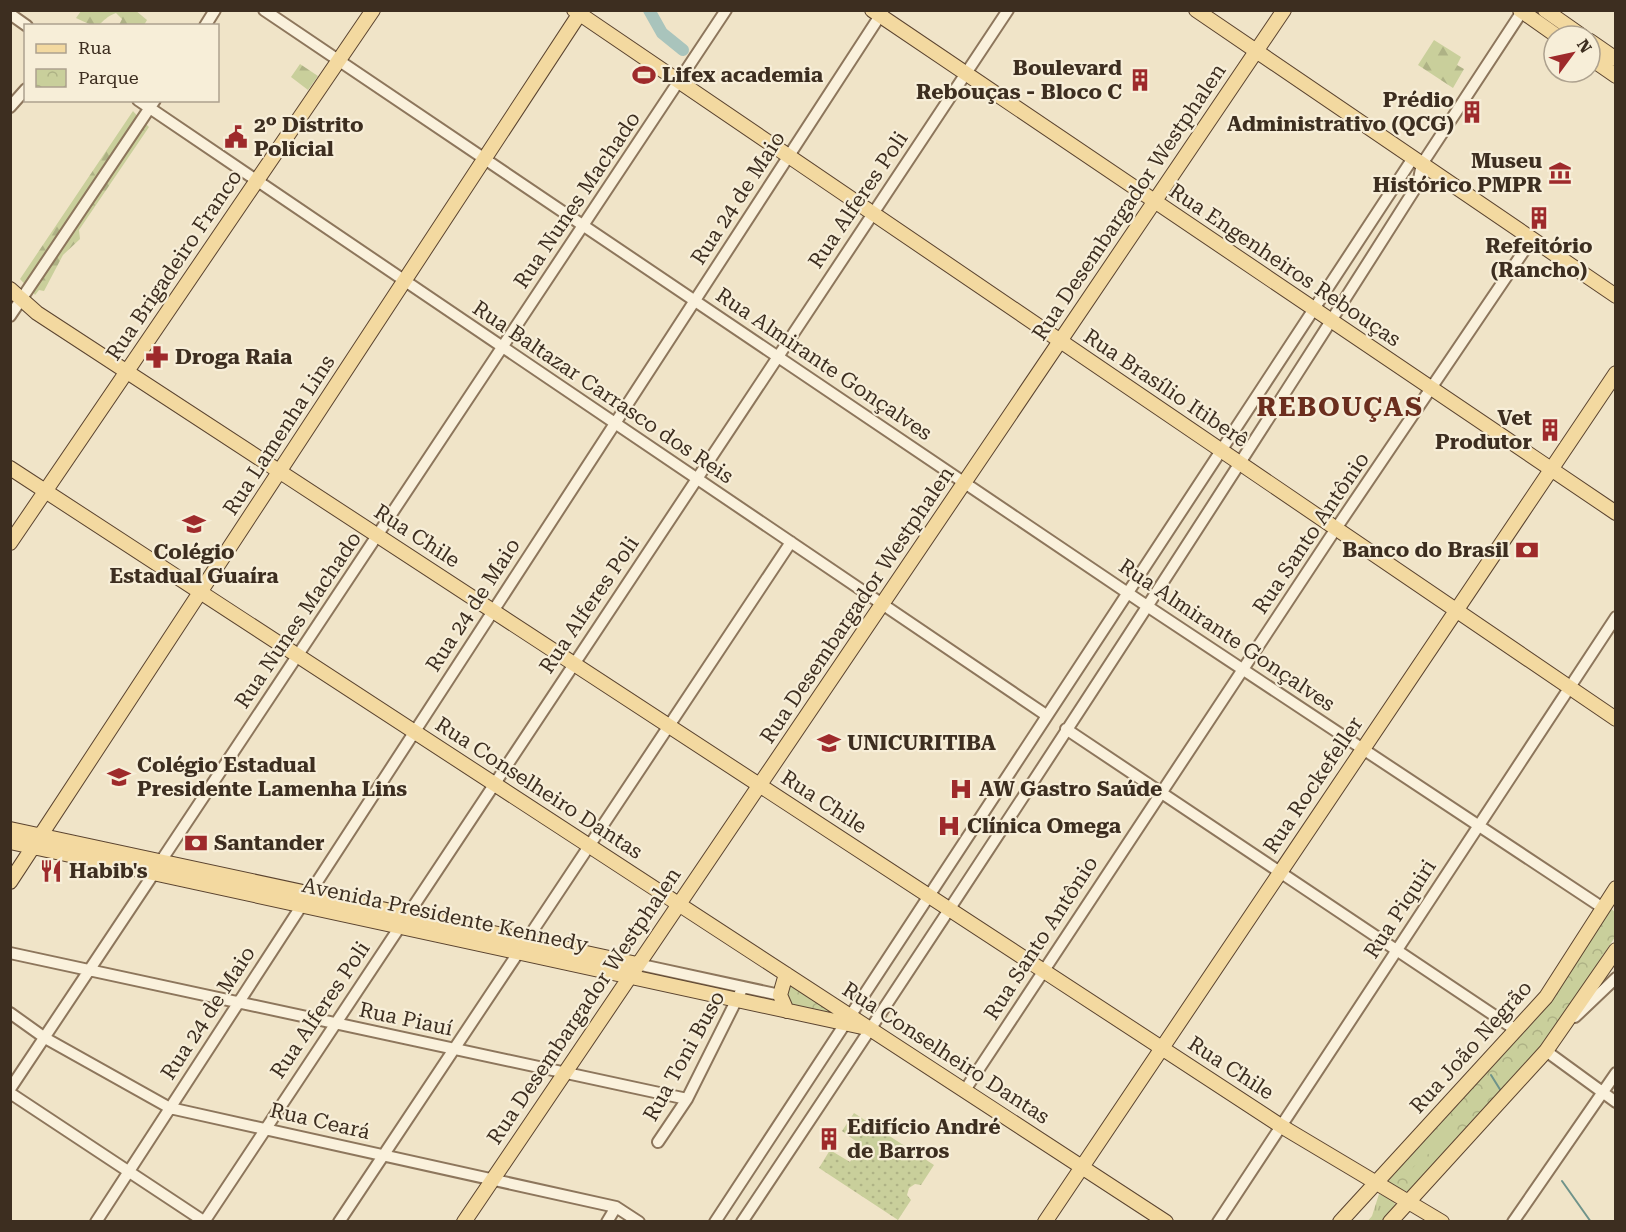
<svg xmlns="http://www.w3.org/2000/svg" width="1626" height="1232" font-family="'Roboto Serif',serif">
  <defs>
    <pattern id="grass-tufts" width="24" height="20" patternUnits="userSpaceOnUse" patternTransform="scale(1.5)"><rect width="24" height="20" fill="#c9cf9b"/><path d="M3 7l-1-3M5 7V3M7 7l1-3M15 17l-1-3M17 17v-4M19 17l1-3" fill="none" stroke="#aeb285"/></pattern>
    <pattern id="forest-firs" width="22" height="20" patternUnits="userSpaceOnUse" patternTransform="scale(1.5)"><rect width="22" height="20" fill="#c9cf9b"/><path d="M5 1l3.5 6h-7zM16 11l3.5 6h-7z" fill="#aeb285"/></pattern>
    <pattern id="park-crowns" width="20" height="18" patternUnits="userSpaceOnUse" patternTransform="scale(1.5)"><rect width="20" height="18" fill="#c9cf9b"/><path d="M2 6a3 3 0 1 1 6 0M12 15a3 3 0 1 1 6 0" fill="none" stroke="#aeb285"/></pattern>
    <pattern id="garden-dots" width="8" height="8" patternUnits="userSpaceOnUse" patternTransform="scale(1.5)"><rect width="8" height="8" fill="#c9cf9b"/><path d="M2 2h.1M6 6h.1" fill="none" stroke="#aeb285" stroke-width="1.8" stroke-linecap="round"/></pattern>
  </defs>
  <rect width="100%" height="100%" fill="#f0e4c8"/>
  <path fill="url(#grass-tufts)" d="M1379,1194l14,6 3,6 -11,15 -18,1 5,-6z"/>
  <path fill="url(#forest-firs)" d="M135,10l12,10 -3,5h-25l3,-6 -6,-6c-21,8 -10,20 -40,5l5,-7z
    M1434,40l27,17 -4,8 7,4 -11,19 -35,-23z
    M300,64l18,12 -10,14 -17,-13z
    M133,111l8,9 -110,171 -11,-12z
    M144,122l5,5 -70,103 1,9 -17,16 -19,36 -5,-1 -4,5 -2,-3z"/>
  <path fill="url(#park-crowns)" d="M1611,909l4,3v25l-70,106 -136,150 -22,-11 160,-175z
    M791,982l49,36 -48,-11 -5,-11z"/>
  <path fill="url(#garden-dots)" d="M854,1113l80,52 -13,20 -6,-1 -6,4 -2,7 4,5 -13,20 -79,-52 11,-18 20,12 11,-17 -19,-14z"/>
  <path fill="#c9cf9b" d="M1450,1124l11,10 -25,27 -11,-10z
    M1424,1156l7,6 -20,22 -7,-7z"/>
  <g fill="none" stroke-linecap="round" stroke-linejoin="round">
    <path stroke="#6f938a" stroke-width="2" d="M1491,1075l10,16
      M1562,1181l29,41"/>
    <path stroke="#a9c4bc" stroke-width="12" d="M649,10l13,23 21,17"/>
    <g stroke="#8d765c" stroke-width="14">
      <path id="minor" d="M264,10l883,596 456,302
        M10,14l17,12
        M205,26l10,-16
        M138,100l908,615
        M10,107l16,-18
        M10,316l145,-216
        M1066,729l450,301
        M161,861l565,-851
        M526,941l265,-399
        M10,953l677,146
        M637,964l143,31
        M10,1013l35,25 125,70 446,99 23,15
        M1575,1017l41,-39
        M1546,1051l70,51
        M10,1089l144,-216
        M965,1090l368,-557 199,-294
        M10,1093l195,129
        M658,1142l29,-43 56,-112
        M96,1222l787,-1211
        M204,1222l804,-1212
        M339,1222l179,-269
        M607,1222l9,-15
        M715,1222l698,-1064
        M742,1222c229,-343 455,-689 676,-1038l4,-20 101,-154
        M1218,1222l398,-605
        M1513,1222l103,-149"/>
    </g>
    <g stroke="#5b4430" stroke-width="16">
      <path id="major" d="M574,10l1042,709
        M872,10l744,503
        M1196,10l420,286
        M1520,10l37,26
        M1545,10l37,26
        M1590,41l26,18
        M1590,58l26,18
        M10,289l27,24 1244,813 161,96
        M10,468l1156,754
        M10,543l363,-533
        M10,829l627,135
        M10,842l852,185
        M10,882l572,-872
        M786,974l-6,21 7,16
        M464,1222l820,-1212
        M1045,1222l571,-849
        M1340,1222l206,-225 70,-109
        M1390,1222l156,-171 70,-101"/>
    </g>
    <use href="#minor" stroke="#faf1dc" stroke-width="10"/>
    <use href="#major" stroke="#f3d9a0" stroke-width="14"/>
  </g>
  <defs>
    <g id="stadium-bare" transform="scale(1.8)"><path d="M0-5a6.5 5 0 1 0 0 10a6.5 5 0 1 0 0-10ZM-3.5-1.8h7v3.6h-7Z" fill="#9e2a2b" stroke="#f7eed8" stroke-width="2.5" paint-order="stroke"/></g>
    <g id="building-bare" transform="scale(1.8)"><path d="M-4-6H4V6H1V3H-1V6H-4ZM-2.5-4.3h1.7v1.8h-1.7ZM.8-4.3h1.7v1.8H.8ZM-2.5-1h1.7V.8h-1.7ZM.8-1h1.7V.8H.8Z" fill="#9e2a2b" stroke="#f7eed8" stroke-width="2.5" paint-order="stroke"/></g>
    <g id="civic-bare" transform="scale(1.8)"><path d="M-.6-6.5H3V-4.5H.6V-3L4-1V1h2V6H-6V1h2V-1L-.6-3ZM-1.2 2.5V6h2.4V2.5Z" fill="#9e2a2b" stroke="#f7eed8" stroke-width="2.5" paint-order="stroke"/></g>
    <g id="museum-bare" transform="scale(1.8)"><path d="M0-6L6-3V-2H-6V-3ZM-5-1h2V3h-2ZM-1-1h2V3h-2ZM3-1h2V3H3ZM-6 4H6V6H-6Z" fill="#9e2a2b" stroke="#f7eed8" stroke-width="2.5" paint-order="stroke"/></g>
    <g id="pharmacy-bare" transform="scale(1.8)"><path d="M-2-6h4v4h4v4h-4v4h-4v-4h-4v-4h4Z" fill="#9e2a2b" stroke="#f7eed8" stroke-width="2.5" paint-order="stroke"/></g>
    <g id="school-bare" transform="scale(1.8)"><path d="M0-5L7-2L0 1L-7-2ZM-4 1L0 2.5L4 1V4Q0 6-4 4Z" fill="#9e2a2b" stroke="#f7eed8" stroke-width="2.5" paint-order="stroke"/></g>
    <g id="bank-bare" transform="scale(1.8)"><path d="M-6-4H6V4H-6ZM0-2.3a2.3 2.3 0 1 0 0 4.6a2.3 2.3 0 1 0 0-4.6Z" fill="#9e2a2b" stroke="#f7eed8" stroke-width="2.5" paint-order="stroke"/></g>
    <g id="university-bare" transform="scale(1.8)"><path d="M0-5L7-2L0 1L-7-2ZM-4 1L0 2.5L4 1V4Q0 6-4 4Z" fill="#9e2a2b" stroke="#f7eed8" stroke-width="2.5" paint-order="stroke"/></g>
    <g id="hospital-bare" transform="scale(1.8)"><path d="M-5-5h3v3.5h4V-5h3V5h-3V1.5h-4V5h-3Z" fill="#9e2a2b" stroke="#f7eed8" stroke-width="2.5" paint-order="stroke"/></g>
    <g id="restaurant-bare" transform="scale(1.8)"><path d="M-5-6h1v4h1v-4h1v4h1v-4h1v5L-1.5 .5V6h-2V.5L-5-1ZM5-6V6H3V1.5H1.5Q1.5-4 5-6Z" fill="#9e2a2b" stroke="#f7eed8" stroke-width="2.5" paint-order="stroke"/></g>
  </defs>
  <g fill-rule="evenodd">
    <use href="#stadium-bare" x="644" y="75"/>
    <use href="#building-bare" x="1140" y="80"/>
    <use href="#building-bare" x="1472" y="112"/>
    <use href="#civic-bare" x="236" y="137"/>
    <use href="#museum-bare" x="1560" y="173"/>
    <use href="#building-bare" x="1539" y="218"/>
    <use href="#pharmacy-bare" x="157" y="357"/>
    <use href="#building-bare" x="1550" y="430"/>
    <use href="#school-bare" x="194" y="524"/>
    <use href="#bank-bare" x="1527" y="550"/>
    <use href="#university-bare" x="829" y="743"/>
    <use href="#school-bare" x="119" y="777"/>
    <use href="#hospital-bare" x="961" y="789"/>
    <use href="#hospital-bare" x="949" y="826"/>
    <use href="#bank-bare" x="196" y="843"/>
    <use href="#restaurant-bare" x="51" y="871"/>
    <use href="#building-bare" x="829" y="1139"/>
  </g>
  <g text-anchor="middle" stroke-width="4.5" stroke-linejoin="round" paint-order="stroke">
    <g font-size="21" font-weight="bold" fill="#3d2e20" stroke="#f7eed8" text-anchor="start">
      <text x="1122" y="75" text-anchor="end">Boulevard<tspan x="1122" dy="24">Rebouças - Bloco C</tspan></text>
      <text x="662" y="82">Lifex academia</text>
      <text x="1454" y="107" text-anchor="end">Prédio<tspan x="1454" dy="24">Administrativo (QCG)</tspan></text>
      <text x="254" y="132">2º Distrito<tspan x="254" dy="24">Policial</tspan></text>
      <text x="1542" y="168" text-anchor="end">Museu<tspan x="1542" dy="24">Histórico PMPR</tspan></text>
      <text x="1539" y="253" text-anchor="middle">Refeitório<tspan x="1539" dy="24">(Rancho)</tspan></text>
      <text x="175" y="364">Droga Raia</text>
      <text x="1532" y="425" text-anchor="end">Vet<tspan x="1532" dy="24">Produtor</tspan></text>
      <text x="1509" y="557" text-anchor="end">Banco do Brasil</text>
      <text x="194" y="559" text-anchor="middle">Colégio<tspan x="194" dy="24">Estadual Guaíra</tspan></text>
      <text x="847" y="750">UNICURITIBA</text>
      <text x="137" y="772">Colégio Estadual<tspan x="137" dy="24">Presidente Lamenha Lins</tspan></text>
      <text x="979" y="796">AW Gastro Saúde</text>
      <text x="967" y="833">Clínica Omega</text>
      <text x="214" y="850">Santander</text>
      <text x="69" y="878">Habib's</text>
      <text x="847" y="1134">Edifício André<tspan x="847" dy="24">de Barros</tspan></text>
    </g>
    <g font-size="21" fill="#3d2e20" stroke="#f7eed8">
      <text transform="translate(738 198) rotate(-57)" y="7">Rua 24 de Maio</text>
      <text transform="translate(577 200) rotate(-56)" y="7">Rua Nunes Machado</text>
      <text transform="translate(858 200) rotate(-56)" y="7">Rua Alferes Poli</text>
      <text transform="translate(1129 202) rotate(-56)" y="7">Rua Desembargador Westphalen</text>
      <text transform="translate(174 265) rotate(-56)" y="7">Rua Brigadeiro Franco</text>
      <text transform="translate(1285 265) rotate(34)" y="7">Rua Engenheiros Rebouças</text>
      <text transform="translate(824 364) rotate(34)" y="7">Rua Almirante Gonçalves</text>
      <text transform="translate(1166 388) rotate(34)" y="7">Rua Brasílio Itiberê</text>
      <text transform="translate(603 392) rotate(34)" y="7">Rua Baltazar Carrasco dos Reis</text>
      <text transform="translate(279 435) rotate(-57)" y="7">Rua Lamenha Lins</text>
      <text transform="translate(1311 533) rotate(-56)" y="7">Rua Santo Antônio</text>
      <text transform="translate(417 536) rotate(33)" y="7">Rua Chile</text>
      <text transform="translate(473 605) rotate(-57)" y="7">Rua 24 de Maio</text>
      <text transform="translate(589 605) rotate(-56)" y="7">Rua Alferes Poli</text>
      <text transform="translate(857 605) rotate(-56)" y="7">Rua Desembargador Westphalen</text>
      <text transform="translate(298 620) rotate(-56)" y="7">Rua Nunes Machado</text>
      <text transform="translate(1227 635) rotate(34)" y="7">Rua Almirante Gonçalves</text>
      <text transform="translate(1313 785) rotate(-56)" y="7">Rua Rockefeller</text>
      <text transform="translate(539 788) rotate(33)" y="7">Rua Conselheiro Dantas</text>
      <text transform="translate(824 802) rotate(33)" y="7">Rua Chile</text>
      <text transform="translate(1400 909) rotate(-57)" y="7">Rua Piquiri</text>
      <text transform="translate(445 915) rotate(12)" y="7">Avenida Presidente Kennedy</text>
      <text transform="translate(1041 938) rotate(-57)" y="7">Rua Santo Antônio</text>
      <text transform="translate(584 1006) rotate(-56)" y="7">Rua Desembargador Westphalen</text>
      <text transform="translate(320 1010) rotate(-56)" y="7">Rua Alferes Poli</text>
      <text transform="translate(208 1013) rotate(-57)" y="7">Rua 24 de Maio</text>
      <text transform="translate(406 1019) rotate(12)" y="7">Rua Piauí</text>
      <text transform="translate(1471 1047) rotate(-48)" y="7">Rua João Negrão</text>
      <text transform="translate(946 1053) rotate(33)" y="7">Rua Conselheiro Dantas</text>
      <text transform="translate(684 1056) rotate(-61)" y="7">Rua Toni Buso</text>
      <text transform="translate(1231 1068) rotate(33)" y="7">Rua Chile</text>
      <text transform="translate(320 1121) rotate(13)" y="7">Rua Ceará</text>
    </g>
    <g font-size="27" font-weight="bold" letter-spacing="1.5" fill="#6b2e1e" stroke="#f7eed8">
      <text x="1340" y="416">REBOUÇAS</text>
    </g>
  </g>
  <rect width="1626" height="1232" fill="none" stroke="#3d2e20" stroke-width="24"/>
  <rect x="24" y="24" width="195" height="78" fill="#f7eed8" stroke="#ada18e" stroke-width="1.5"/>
  <rect x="36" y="44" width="30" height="9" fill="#f3d9a0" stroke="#ada18e" stroke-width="1.5"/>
  <text x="78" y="54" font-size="18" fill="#3d2e20">Rua</text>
  <rect x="36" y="69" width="30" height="18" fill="url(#park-crowns)" stroke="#ada18e" stroke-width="1.5"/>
  <text x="78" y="84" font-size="18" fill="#3d2e20">Parque</text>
  <g transform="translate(1572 54) rotate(57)"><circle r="28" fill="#f7eed8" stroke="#ada18e" stroke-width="1.5"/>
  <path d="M0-4.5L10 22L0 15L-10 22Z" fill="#9e2a2b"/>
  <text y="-9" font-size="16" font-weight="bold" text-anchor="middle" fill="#3d2e20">N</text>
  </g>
</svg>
